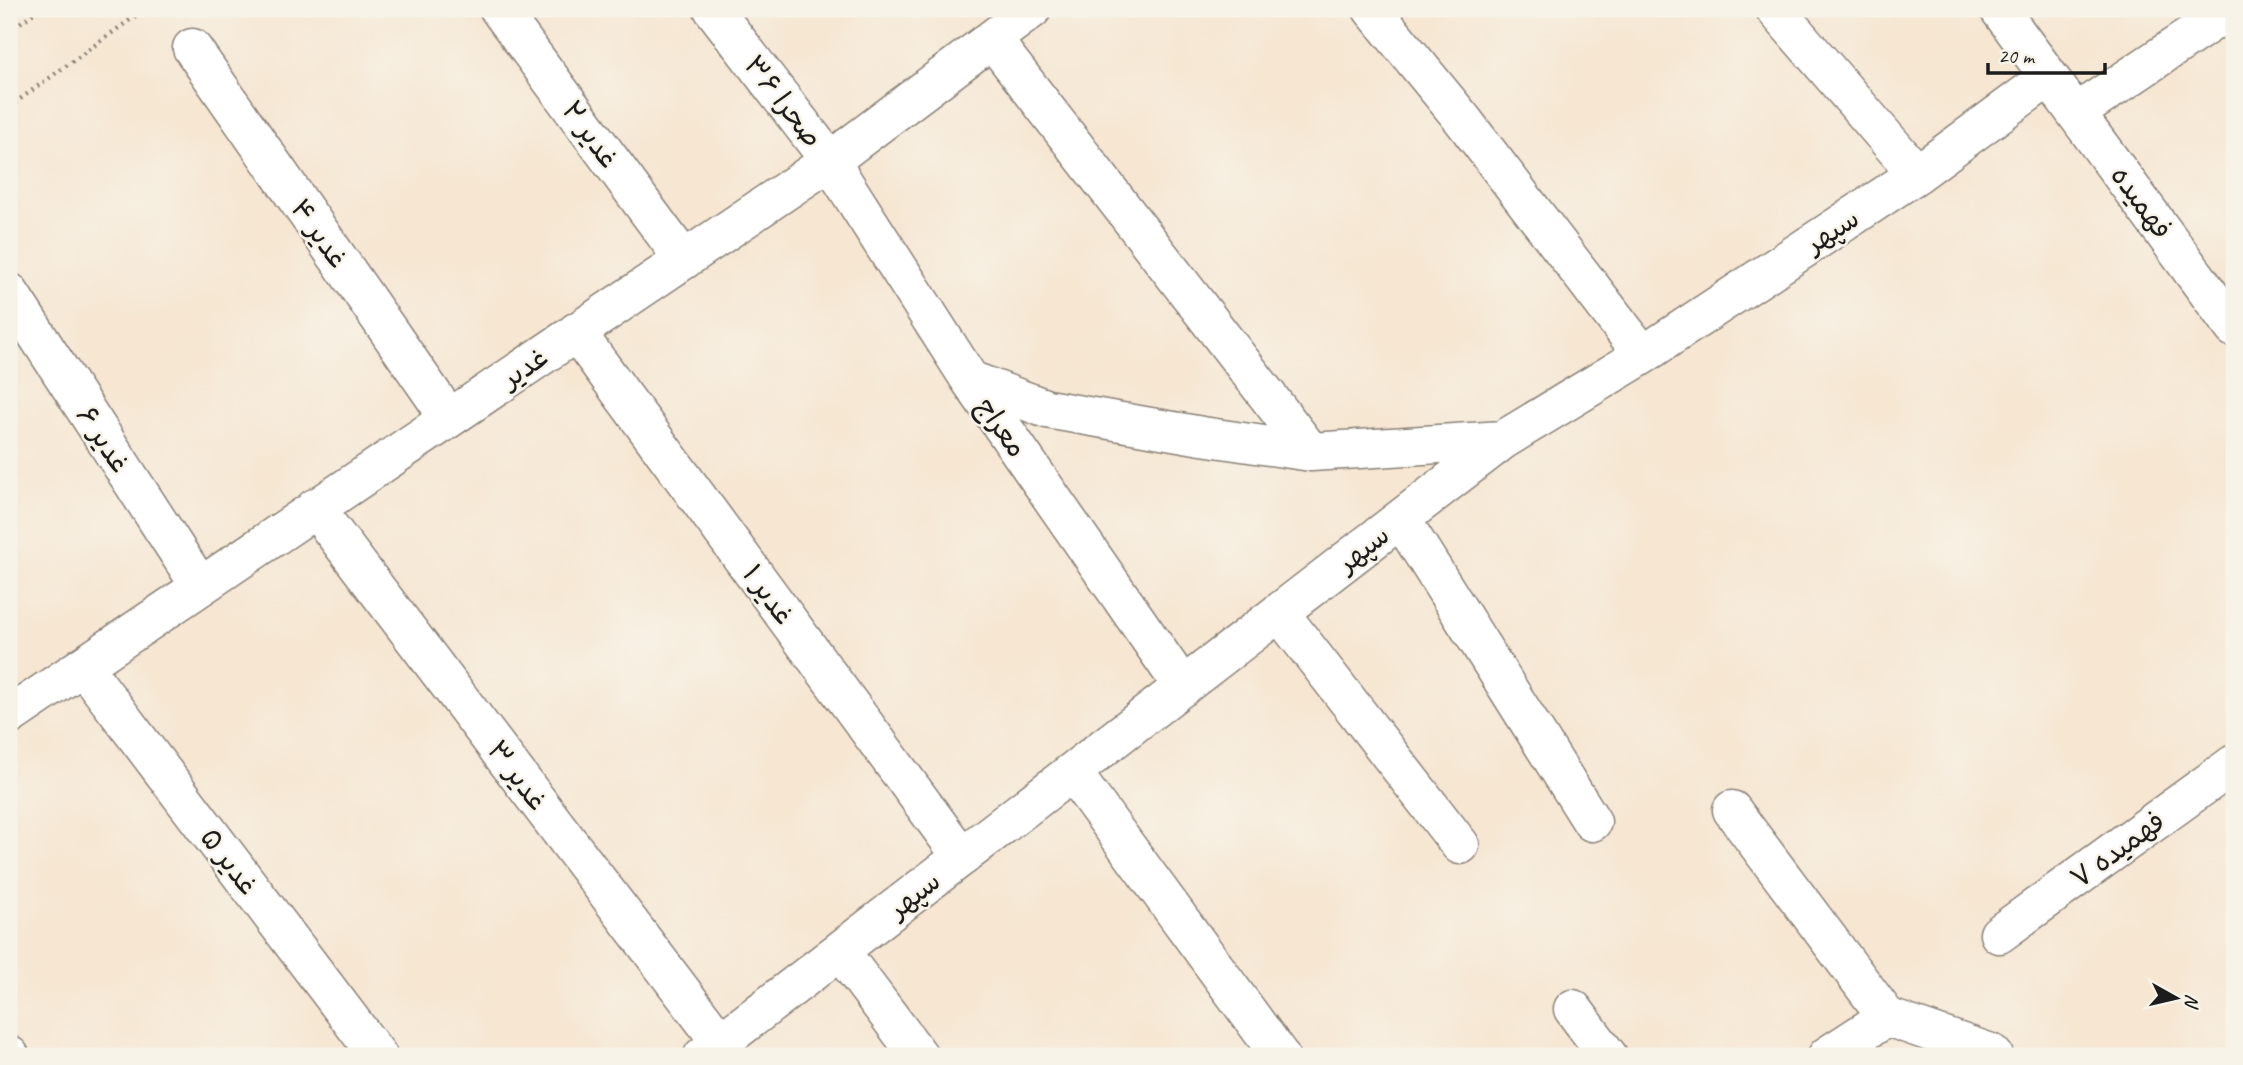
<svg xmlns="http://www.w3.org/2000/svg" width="2243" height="1065" font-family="Caveat,'Playpen Sans Arabic',sans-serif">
  <rect width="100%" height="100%" fill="#f7f3e8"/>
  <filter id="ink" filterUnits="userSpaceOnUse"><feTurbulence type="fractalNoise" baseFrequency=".0143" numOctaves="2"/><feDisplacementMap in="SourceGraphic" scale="14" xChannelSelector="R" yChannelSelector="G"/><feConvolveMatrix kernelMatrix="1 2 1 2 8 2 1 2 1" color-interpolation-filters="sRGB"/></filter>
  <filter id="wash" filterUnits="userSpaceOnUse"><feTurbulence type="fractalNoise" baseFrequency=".00686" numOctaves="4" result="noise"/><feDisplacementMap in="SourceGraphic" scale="28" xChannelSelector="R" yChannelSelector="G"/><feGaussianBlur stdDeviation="1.57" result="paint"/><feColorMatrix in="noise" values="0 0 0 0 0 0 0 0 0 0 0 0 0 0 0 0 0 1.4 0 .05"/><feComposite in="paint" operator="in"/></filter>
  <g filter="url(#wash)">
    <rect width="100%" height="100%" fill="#f6e6d2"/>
  </g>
  <g filter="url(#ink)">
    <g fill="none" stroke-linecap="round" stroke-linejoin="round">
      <g stroke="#898177" stroke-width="41">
        <path id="street" d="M499,9l185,251
          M713,9l117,152 140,219 213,307
          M1372,9l91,111 180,235
          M1775,9l142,165
          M1999,9l235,319
          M992,39l319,413
          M192,48l257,370
          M2076,113l155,-104
          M9,292l191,294
          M576,332l386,525
          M970,380l77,29 155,27 109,16 192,-12
          M315,508l406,535
          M1401,519l191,303
          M1279,612l181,233
          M83,666l295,390
          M9,716l821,-555 202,-152
          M1072,772l208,284
          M1732,810l155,207 104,36 3,3
          M1999,934l235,-170
          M840,951l79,105
          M1573,1009l35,47
          M9,1055l1,1
          M703,1056l800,-616 140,-85 274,-181 132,-97
          M1827,1056l60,-39"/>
      </g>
      <path stroke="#898177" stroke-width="4.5" stroke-dasharray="2 5" stroke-linecap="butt" d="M9,31l30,-22
        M9,107l136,-98"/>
      <use href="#street" stroke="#fff" stroke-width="38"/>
    </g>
  </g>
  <g text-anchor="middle" stroke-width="5" stroke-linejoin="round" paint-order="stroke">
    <g font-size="28" fill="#1c1c1c" stroke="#f7f3e8">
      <text transform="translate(784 101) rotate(52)" y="10">صحرا ۳۶</text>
      <text transform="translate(591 134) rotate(54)" y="10">غدیر ۲</text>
      <text transform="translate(2142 202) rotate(54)" y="10">فهمیده</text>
      <text transform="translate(1832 230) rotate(-33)" y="10">سپهر</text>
      <text transform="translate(320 233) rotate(55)" y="10">غدیر ۴</text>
      <text transform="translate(524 367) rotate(-34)" y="10">غدیر</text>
      <text transform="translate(1002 427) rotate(55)" y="10">معراج</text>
      <text transform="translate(104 439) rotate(57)" y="10">غدیر ۶</text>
      <text transform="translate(1363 548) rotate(-38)" y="10">سپهر</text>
      <text transform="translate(769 594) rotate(54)" y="10">غدیر ۱</text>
      <text transform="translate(518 775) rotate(53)" y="10">غدیر ۳</text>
      <text transform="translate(2117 849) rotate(-36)" y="10">فهمیده ۷</text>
      <text transform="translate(230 861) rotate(53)" y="10">غدیر ۵</text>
      <text transform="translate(914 894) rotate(-38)" y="10">سپهر</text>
    </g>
  </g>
  <rect width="2243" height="1065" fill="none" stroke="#f7f3e8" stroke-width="35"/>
  <g transform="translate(2176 998) rotate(98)" stroke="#f7f3e8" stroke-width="5" paint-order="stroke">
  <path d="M0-5L12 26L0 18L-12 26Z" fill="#1c1c1c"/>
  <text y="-10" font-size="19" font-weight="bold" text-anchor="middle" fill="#1c1c1c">N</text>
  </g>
  <path d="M1988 63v10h117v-10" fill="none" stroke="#1c1c1c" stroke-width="3.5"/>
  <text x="1998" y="63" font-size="21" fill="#1c1c1c" stroke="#f7f3e8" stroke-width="5" paint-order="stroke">20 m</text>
</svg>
